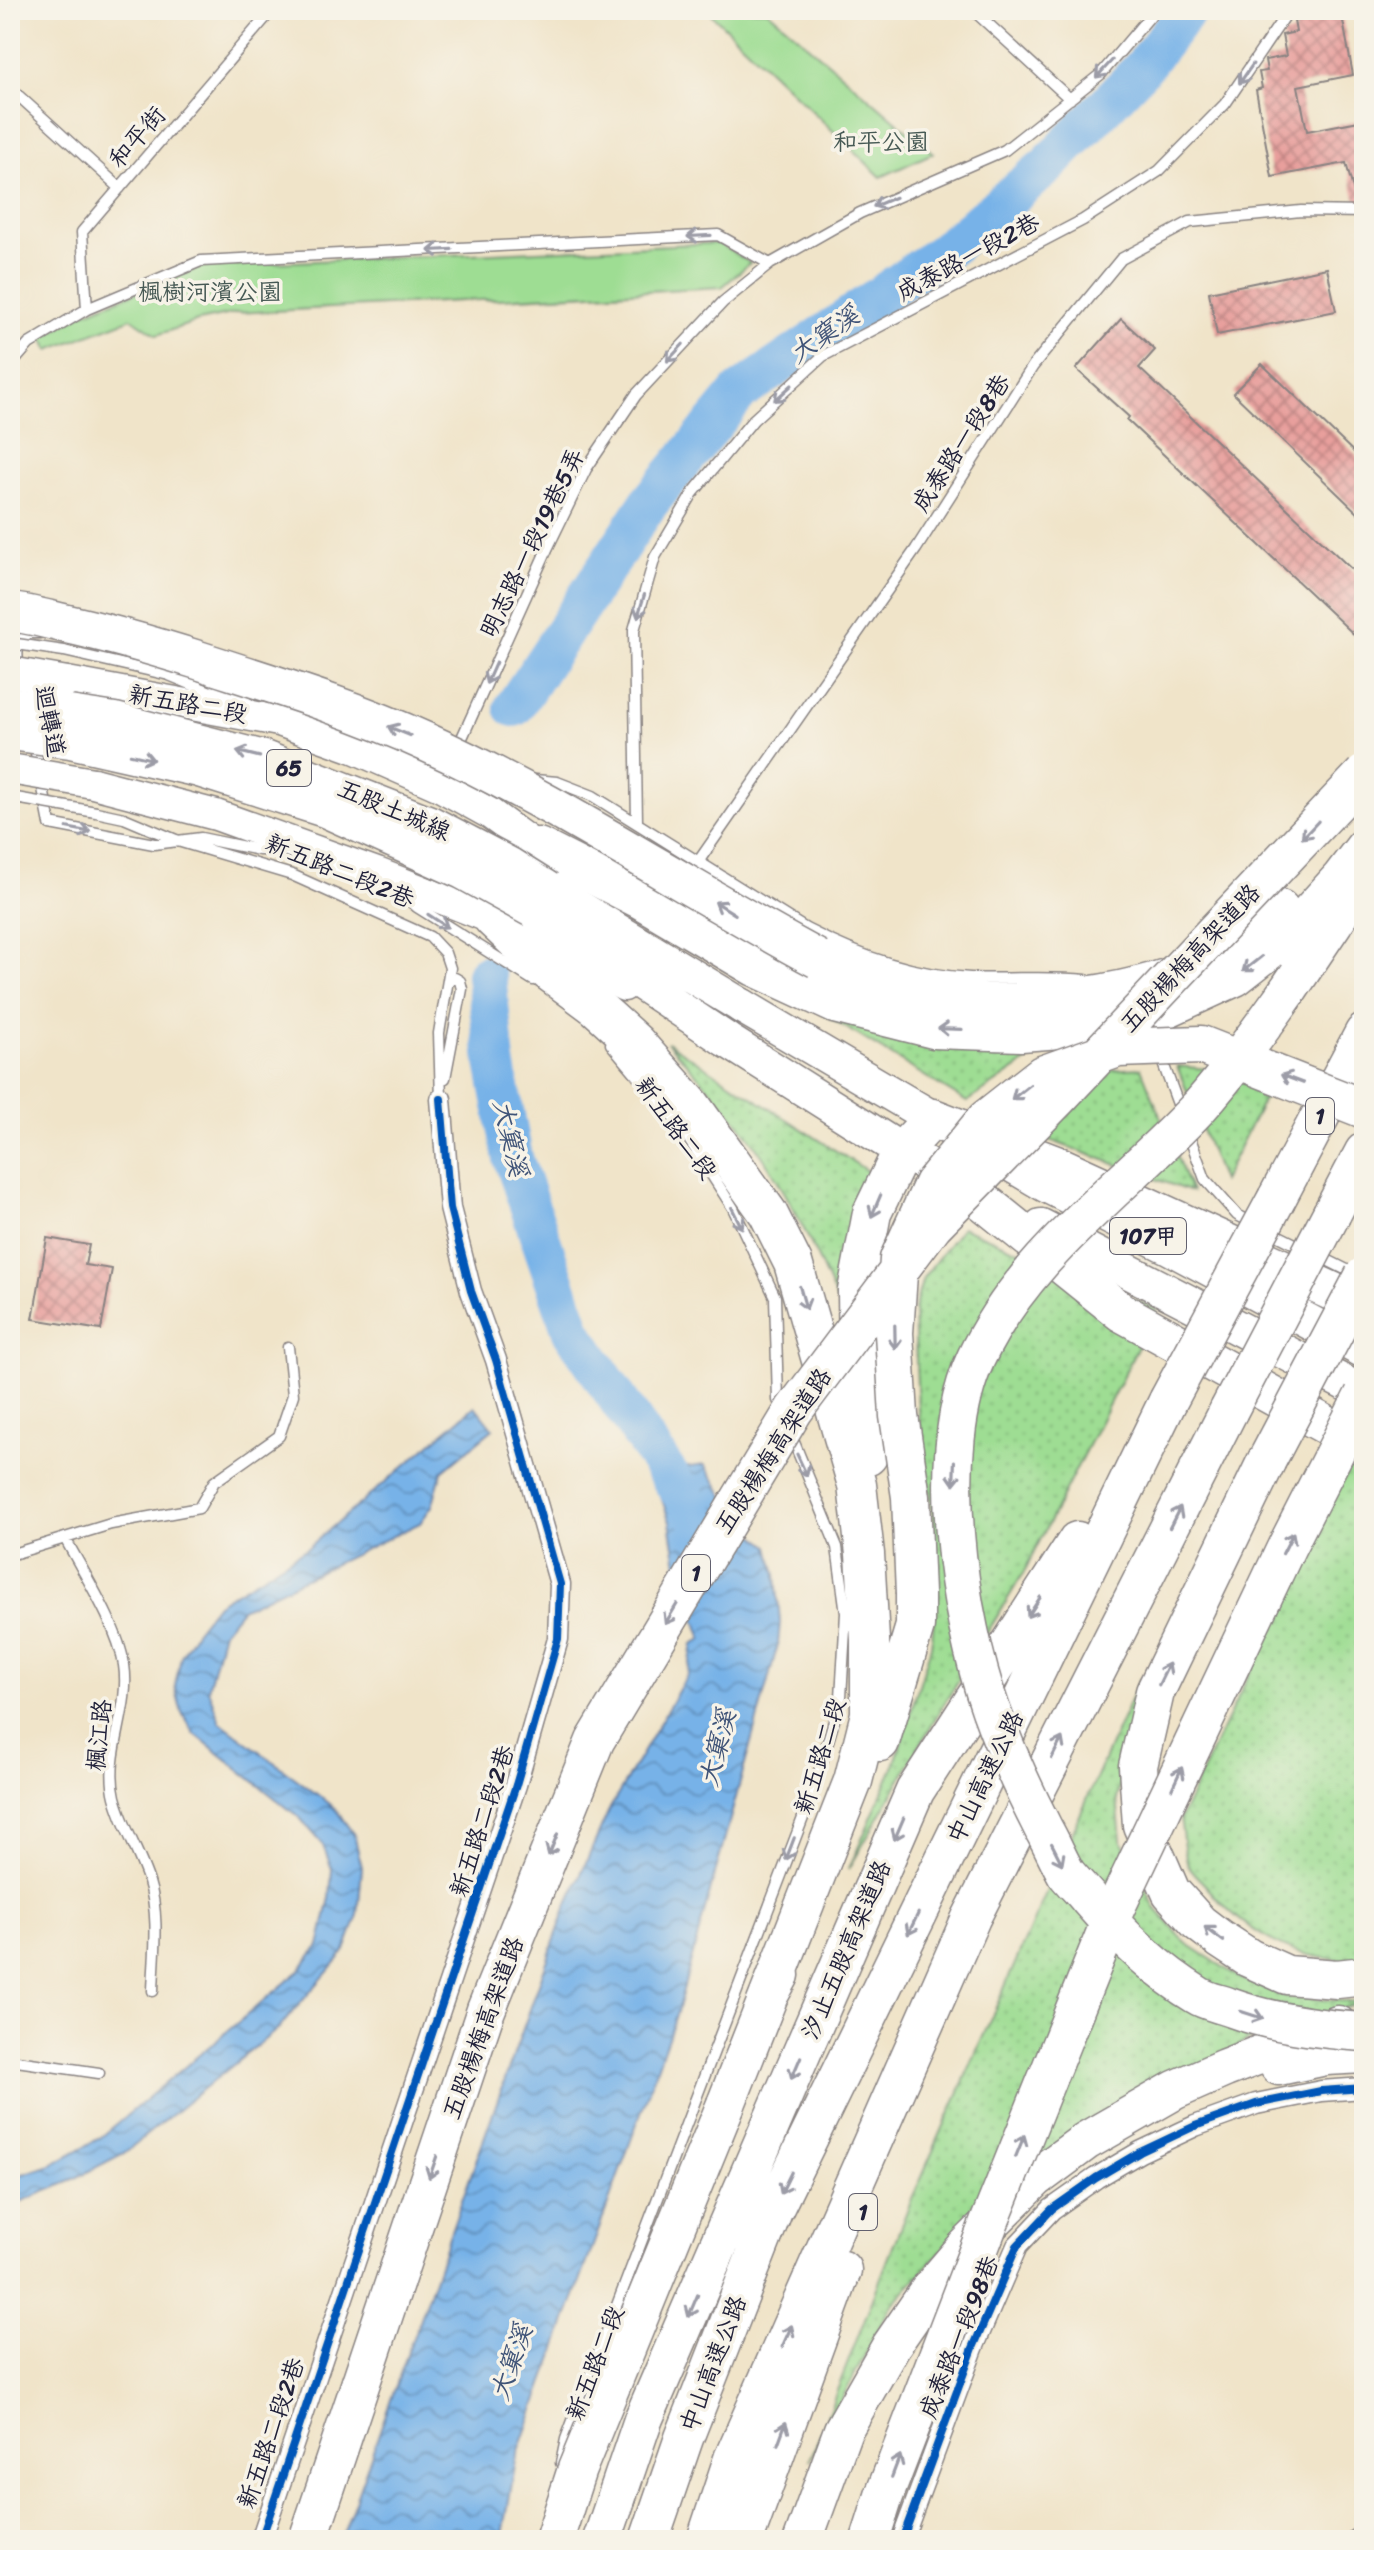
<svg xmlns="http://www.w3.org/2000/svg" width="1374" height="2550" font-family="Sriracha,'LXGW WenKai TC',sans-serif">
  <defs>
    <pattern id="grass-dots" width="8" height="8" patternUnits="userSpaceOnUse" patternTransform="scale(2)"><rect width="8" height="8" fill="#9edd93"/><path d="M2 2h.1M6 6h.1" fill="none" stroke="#88bd80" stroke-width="1.8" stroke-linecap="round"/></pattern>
    <pattern id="water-waves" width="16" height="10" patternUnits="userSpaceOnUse" patternTransform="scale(2)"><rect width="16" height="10" fill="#77b2e8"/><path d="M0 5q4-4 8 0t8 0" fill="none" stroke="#6190bd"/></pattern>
    <pattern id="building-cross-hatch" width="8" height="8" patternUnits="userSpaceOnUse" patternTransform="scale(2)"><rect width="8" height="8" fill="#e89f9c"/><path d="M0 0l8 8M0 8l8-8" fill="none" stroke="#bc8180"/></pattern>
  </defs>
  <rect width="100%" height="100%" fill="#f7f3e8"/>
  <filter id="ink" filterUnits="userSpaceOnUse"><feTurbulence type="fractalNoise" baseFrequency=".0125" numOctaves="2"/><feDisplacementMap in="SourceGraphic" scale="16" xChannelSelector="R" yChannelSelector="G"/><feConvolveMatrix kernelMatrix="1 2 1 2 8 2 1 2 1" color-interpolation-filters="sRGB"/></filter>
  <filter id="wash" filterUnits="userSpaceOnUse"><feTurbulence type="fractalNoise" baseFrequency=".006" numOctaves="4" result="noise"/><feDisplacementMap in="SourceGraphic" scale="32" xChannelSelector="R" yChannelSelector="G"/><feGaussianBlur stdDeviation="1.8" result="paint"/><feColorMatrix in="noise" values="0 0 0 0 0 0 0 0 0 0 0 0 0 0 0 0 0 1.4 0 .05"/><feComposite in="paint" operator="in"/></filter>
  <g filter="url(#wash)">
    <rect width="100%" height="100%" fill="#f0e4c9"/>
    <path fill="url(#grass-dots)" stroke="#608067" stroke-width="2" d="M814,1008l133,36 94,8 -74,50z
      M667,1042l208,134 -29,145c-29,-66 -58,-133 -102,-191 -23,-31 -51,-59 -77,-88z
      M1177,1066l30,3 61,22 -46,90z
      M1141,1068l50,124 -152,-56 68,-66z
      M962,1227l195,82 -133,263 -89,147 -86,150 46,-106 36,-117 6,-51 -3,-75 -16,-111 -4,-99 9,-32z
      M1351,1462l13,7v488c-62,11 -120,-25 -158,-71 -5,-6 -13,-12 -17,-19 -6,-13 -6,-35 -9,-49z
      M1140,1678l-23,121 4,41 34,68 31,35 54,35 50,20 73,4 -114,37 -265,165 -94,103 -80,153 98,-252z"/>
    <path fill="#9edd93" stroke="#608067" stroke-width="2" d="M707,10h60l166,143 -52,24z
      M718,243l32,20 -28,24 -486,26 -38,8 -41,14 -25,-17 -83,32 -6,-12 40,-25 120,-47z"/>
    <path fill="url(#water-waves)" stroke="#4c6a92" stroke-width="2" d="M475,1406l18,23 -51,42 -10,35 -12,17 -179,86 -18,22 -15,58 12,33 114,85 20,28 8,32 -4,48 -14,38 -65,75 -155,125 -58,30 -56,23v-28l41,-13 49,-27 198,-166 21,-26 11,-48 2,-29 -10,-26 -22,-25 -105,-84 -13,-21 -7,-27 6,-30 14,-24 22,-28 92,-57z
      M705,1465l38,61 26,20 7,29 4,47 -2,22 -101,368 -161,448 -14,80h-161l225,-632 43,-98 79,-136 5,-30 9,-5 -24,-68 -8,-49 -11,-31 7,-21z"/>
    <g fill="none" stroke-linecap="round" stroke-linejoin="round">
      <path stroke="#77b2e8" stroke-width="40" d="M514,707l135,-204 91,-111 202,-139 105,-87 96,-99 44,-57
        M486,975l9,87 18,96 59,173 125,186"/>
    </g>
    <g id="blocks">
      <path fill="url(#building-cross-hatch)" d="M1315,10h26l12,65 -55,11 9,45 57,-11v84h-7l-11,-41 -74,14 -16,-87 6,-2 -3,-16 8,-1 -2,-11 21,-4 -4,-21 14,-3 -2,-11 22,-5z
        M1327,268l9,43 -119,24 -8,-43z
        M1121,319l34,31 -16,18 225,213v63l-237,-224 2,-3 -53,-48z
        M1262,364l102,98v57l-131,-126z
        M47,1238l42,7 -4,20 27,4 -11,61 -68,-11z"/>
    </g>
  </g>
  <g filter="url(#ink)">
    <use href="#blocks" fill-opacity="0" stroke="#898382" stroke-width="2"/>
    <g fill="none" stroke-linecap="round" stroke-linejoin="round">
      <g stroke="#898382" stroke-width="13">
        <path id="service" d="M973,10l97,89
          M10,88l110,100
          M87,309l-5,-77 190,-222
          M10,366l19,-22 58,-35 114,-48 517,-26 52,29
          M64,651l105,24 56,23
          M19,669c-3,-16 -3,-25 9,-36h12
          M215,683l38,23
          M34,743l16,81 104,20 47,-6 58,12h21
          M457,749l91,-202 38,-78 50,-74 87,-93 47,-38 90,-51 145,-63 96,-76 54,-64
          M535,780l22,2 36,14 213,133c50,26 107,46 164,49 39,2 77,-2 116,2
          M96,812l28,6 57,24 111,33 138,62 15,16 5,15 -11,65 2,66
          M637,822l-3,-192 21,-73 38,-64 60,-73 70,-64 260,-136 76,-49 66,-67 64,-94
          M698,862l218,-313 117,-183 88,-107 69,-37 111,-11 63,1
          M403,895l14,12 116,73
          M611,1044l70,83 52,81 42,89 3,103 5,12
          M1160,1055l22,60
          M445,1078l17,-89 -2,-8 -5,-3 -6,3
          M1187,1130l18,49 32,36 18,9
          M1269,1231l36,18
          M1319,1256l36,18
          M65,1538c19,36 53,88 59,127 7,44 -20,89 -9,132 8,30 25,57 34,85 11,34 5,74 4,109
          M10,1553h6l95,-29 88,-16 15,-26 65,-46 14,-41 -5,-48
          M10,2060l89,13
          M561,2463l5,-24 248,-650 27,-92 5,-84 -9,-66 -46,-112"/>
      </g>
      <g stroke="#898382" stroke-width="23">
        <path id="minor" d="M261,2540l255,-755 42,-146 2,-55 -64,-224 -25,-69 -21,-83 -9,-109
          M902,2540l71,-192 44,-102 35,-37 44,-31 44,-26 55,-26 61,-22 65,-13 43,-3
          M1356,2540l8,-6"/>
      </g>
      <g stroke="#898382" stroke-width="33">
        <path id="secondary" d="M67,682l212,39 75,27 86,38 49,27 65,47
          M93,783l123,32 161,58 116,46 131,67"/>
      </g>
      <g stroke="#898382" stroke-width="37">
        <path id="primary" d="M742,1006l304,179 121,61 197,105
          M725,1039l177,112 64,35
          M1041,1226l323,167"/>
      </g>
      <g stroke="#898382" stroke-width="37">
        <path id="trunk" d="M548,889l194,117
          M532,910l193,129"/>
      </g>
      <g stroke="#898382" stroke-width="41">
        <path id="motorway" d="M538,847l102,52 115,68 80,37 99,25 87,3 78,-6 64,-16 72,-33 55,-43 51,-56 23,-30
          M493,919l55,52 47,35 41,37 55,62 77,108 25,50 64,222 8,69 5,86v74l-17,67 -84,214
          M818,959c40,16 80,33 123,39 81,12 203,-2 275,-41 22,-12 46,-31 64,-48
          M1287,992l67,-100
          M964,1186l157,126 243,134
          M1277,1198l87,-165
          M1332,1213l32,-61
          M868,1456l-10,-90 -1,-75 15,-78 30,-62 31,-33 128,49 303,139
          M1267,1460l-112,232 -17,74 4,59 29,67 28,31 21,16 29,19 38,17 50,4 27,-3
          M880,1742l35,-116v-32
          M1279,2066l47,-10 38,-2
          M726,2104l43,-109 11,-20
          M643,2420l272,-629 162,-250
          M649,2540l35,-102 89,-227 395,-810
          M706,2540l27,-81 238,-541 258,-508
          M744,2540l98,-270
          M803,2540l40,-110 48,-84 40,-58 35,-41 70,-69 50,-37 89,-51 50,-22 113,-43"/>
      </g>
      <use href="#service" stroke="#fff" stroke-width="10"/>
      <use href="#minor" stroke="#fff" stroke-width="20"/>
      <use href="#secondary" stroke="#fff" stroke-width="30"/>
      <use href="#primary" stroke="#fff" stroke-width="34"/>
      <use href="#trunk" stroke="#fff" stroke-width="34"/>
      <use href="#motorway" stroke="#fff" stroke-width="38"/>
      <g stroke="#898382" stroke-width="13" stroke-linecap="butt">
        <path id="service-bridge" d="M10,643l54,8
          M10,797l86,15"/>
      </g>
      <g stroke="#898382" stroke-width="33" stroke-linecap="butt">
        <path id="secondary-bridge" d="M10,672l57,10
          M10,769l83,14"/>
      </g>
      <g stroke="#898382" stroke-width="37" stroke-linecap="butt">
        <path id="trunk-bridge" d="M10,704l105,16 149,38 166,65 80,42 38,24
          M10,733l60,8 129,29 126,40 138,62 69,38"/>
      </g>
      <g stroke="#898382" stroke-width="41" stroke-linecap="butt">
        <path id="motorway-bridge" d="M10,612c18,2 36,7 53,11 46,10 90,23 135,37 77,25 154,48 228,82 136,62 261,147 392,217
          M1287,992c-28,39 -56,79 -88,115 -76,81 -175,148 -223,251 -43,91 -18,260 15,352 15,42 33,81 53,120 8,14 14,29 22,43 7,9 16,17 23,26 31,36 67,71 108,96 9,6 21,8 32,12 44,16 88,22 135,25
          M1168,1401l109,-203
          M1229,1410l103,-197
          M1267,1460l97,-184
          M915,1594l-4,-97 -12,-81 -5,-83 5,-74 34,-75 53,-65 56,-44 76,-27 83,-3 163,64
          M308,2540l178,-530 109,-269 199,-331 139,-185 125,-127 306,-324
          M554,2540l23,-71 149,-365
          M602,2540l41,-120
          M870,2540l14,-44 105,-273 127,-316 171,-361 77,-151"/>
      </g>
      <use href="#service-bridge" stroke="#fff" stroke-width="10"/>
      <use href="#secondary-bridge" stroke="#fff" stroke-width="30"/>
      <use href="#trunk-bridge" stroke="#fff" stroke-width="34"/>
      <use href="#motorway-bridge" stroke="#fff" stroke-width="38"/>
      <g stroke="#f7f3e8" stroke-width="13">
        <path id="cycleway" d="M261,2540l255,-755 42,-146 2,-55 -64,-224 -25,-69 -21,-83 -9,-109
          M902,2540l71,-192 44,-102 35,-37 44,-31 44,-26 55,-26 61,-22 65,-13 43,-3"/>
      </g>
      <use href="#cycleway" stroke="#0057b8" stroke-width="8"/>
    </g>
    <defs><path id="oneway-shaft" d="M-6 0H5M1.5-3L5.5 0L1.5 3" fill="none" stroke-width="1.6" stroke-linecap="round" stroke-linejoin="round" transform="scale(2)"/></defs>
    <g stroke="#9c9ca7">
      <use href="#oneway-shaft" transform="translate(1104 69) rotate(133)"/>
      <use href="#oneway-shaft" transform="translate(1246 74) rotate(125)"/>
      <use href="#oneway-shaft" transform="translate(884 202) rotate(157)"/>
      <use href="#oneway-shaft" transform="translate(699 236) rotate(177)"/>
      <use href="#oneway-shaft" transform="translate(440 250) rotate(177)"/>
      <use href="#oneway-shaft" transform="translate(675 353) rotate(133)"/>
      <use href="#oneway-shaft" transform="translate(783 393) rotate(138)"/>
      <use href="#oneway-shaft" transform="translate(641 606) rotate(107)"/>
      <use href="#oneway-shaft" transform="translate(491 673) rotate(114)"/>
      <use href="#oneway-shaft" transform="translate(399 731) rotate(-158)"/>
      <use href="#oneway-shaft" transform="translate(248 754) rotate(-166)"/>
      <use href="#oneway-shaft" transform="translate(142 757) rotate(13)"/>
      <use href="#oneway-shaft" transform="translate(79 830) rotate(11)"/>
      <use href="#oneway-shaft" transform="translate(1310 830) rotate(133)"/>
      <use href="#oneway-shaft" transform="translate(725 908) rotate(-148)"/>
      <use href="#oneway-shaft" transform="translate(438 921) rotate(33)"/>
      <use href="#oneway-shaft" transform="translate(1252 964) rotate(142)"/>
      <use href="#oneway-shaft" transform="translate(950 1029) rotate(-178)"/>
      <use href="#oneway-shaft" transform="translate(1292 1079) rotate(-159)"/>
      <use href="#oneway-shaft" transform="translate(1021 1092) rotate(142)"/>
      <use href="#oneway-shaft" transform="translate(876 1206) rotate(113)"/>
      <use href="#oneway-shaft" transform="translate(737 1218) rotate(63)"/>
      <use href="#oneway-shaft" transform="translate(803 1298) rotate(74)"/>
      <use href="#oneway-shaft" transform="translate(895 1337) rotate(89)"/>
      <use href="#oneway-shaft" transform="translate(802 1465) rotate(65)"/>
      <use href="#oneway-shaft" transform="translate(954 1473) rotate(92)"/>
      <use href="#oneway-shaft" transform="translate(1175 1517) rotate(-63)"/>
      <use href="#oneway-shaft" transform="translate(1288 1543) rotate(-63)"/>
      <use href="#oneway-shaft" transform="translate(1034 1607) rotate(123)"/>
      <use href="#oneway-shaft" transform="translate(671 1614) rotate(121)"/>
      <use href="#oneway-shaft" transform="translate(1164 1674) rotate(-64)"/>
      <use href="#oneway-shaft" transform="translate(1057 1748) rotate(-63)"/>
      <use href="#oneway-shaft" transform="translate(1177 1778) rotate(-65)"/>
      <use href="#oneway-shaft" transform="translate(899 1829) rotate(113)"/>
      <use href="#oneway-shaft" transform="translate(553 1845) rotate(112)"/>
      <use href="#oneway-shaft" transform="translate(790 1849) rotate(111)"/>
      <use href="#oneway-shaft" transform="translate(1057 1854) rotate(63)"/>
      <use href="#oneway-shaft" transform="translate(913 1924) rotate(116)"/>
      <use href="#oneway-shaft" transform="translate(1214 1934) rotate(-143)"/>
      <use href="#oneway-shaft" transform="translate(1252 2015) rotate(18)"/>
      <use href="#oneway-shaft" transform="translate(796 2068) rotate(113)"/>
      <use href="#oneway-shaft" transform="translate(1020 2146) rotate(-68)"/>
      <use href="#oneway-shaft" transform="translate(433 2167) rotate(109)"/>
      <use href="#oneway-shaft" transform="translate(786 2183) rotate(116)"/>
      <use href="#oneway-shaft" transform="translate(693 2306) rotate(113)"/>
      <use href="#oneway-shaft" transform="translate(787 2336) rotate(-66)"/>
      <use href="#oneway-shaft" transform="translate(782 2433) rotate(-70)"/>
      <use href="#oneway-shaft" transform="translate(896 2466) rotate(-69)"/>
    </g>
  </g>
  <g text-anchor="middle" stroke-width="7" stroke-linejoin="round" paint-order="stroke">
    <g fill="#f7f3e8" stroke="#62616f" stroke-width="2">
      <rect x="267" y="750" width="44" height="36" rx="6"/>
      <rect x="1306" y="1098" width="28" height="36" rx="6"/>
      <rect x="1110" y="1218" width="76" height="36" rx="6"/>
      <rect x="682" y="1555" width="28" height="36" rx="6"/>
      <rect x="849" y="2194" width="28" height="36" rx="6"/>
    </g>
    <g font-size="22" font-weight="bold" fill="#22223b">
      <text x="289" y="776">65</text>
      <text x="1320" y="1124">1</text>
      <text x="1148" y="1244">107甲</text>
      <text x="696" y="1581">1</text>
      <text x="863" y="2220">1</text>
    </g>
    <g font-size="24" fill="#22223b" stroke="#f7f3e8">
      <text transform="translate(137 137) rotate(-49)" y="8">和平街</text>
      <text transform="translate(968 257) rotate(-28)" y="8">成泰路一段2巷</text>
      <text transform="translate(961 443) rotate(-57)" y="8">成泰路一段8巷</text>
      <text transform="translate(532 543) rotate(-64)" y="8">明志路一段19巷5弄</text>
      <text transform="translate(188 704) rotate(10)" y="8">新五路二段</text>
      <text transform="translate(50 721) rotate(79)" y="8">迴轉道</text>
      <text transform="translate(394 810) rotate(23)" y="8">五股土城線</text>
      <text transform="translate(340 871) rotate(22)" y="8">新五路二段2巷</text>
      <text transform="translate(1190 958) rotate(-47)" y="8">五股楊梅高架道路</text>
      <text transform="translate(676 1128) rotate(54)" y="8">新五路二段</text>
      <text transform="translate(773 1451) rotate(-57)" y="8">五股楊梅高架道路</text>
      <text transform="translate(99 1735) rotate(-84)" y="8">楓江路</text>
      <text transform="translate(820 1756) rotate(-73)" y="8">新五路二段</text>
      <text transform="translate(985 1777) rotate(-64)" y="8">中山高速公路</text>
      <text transform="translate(482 1821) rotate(-72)" y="8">新五路二段2巷</text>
      <text transform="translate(846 1950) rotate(-67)" y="8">汐止五股高架道路</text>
      <text transform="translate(483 2028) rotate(-70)" y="8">五股楊梅高架道路</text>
      <text transform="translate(959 2337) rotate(-68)" y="8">成泰路一段98巷</text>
      <text transform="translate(595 2363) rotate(-69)" y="8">新五路二段</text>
      <text transform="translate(713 2364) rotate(-69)" y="8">中山高速公路</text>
      <text transform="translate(271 2433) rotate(-71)" y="8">新五路二段2巷</text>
    </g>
    <g font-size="24" fill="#475a55" stroke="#f7f3e8">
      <text x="881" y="150">和平公園</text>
      <text x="210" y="300">楓樹河濱公園</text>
    </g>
    <g font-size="26" font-style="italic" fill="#405478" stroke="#f7f3e8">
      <text transform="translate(824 334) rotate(-35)" y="9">大窠溪</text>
      <text transform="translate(511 1138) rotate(77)" y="9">大窠溪</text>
      <text transform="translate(717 1748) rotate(-76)" y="9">大窠溪</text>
      <text transform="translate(511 2362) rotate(-71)" y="9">大窠溪</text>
    </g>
  </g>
  <rect width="1374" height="2550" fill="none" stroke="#f7f3e8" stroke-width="40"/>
</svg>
